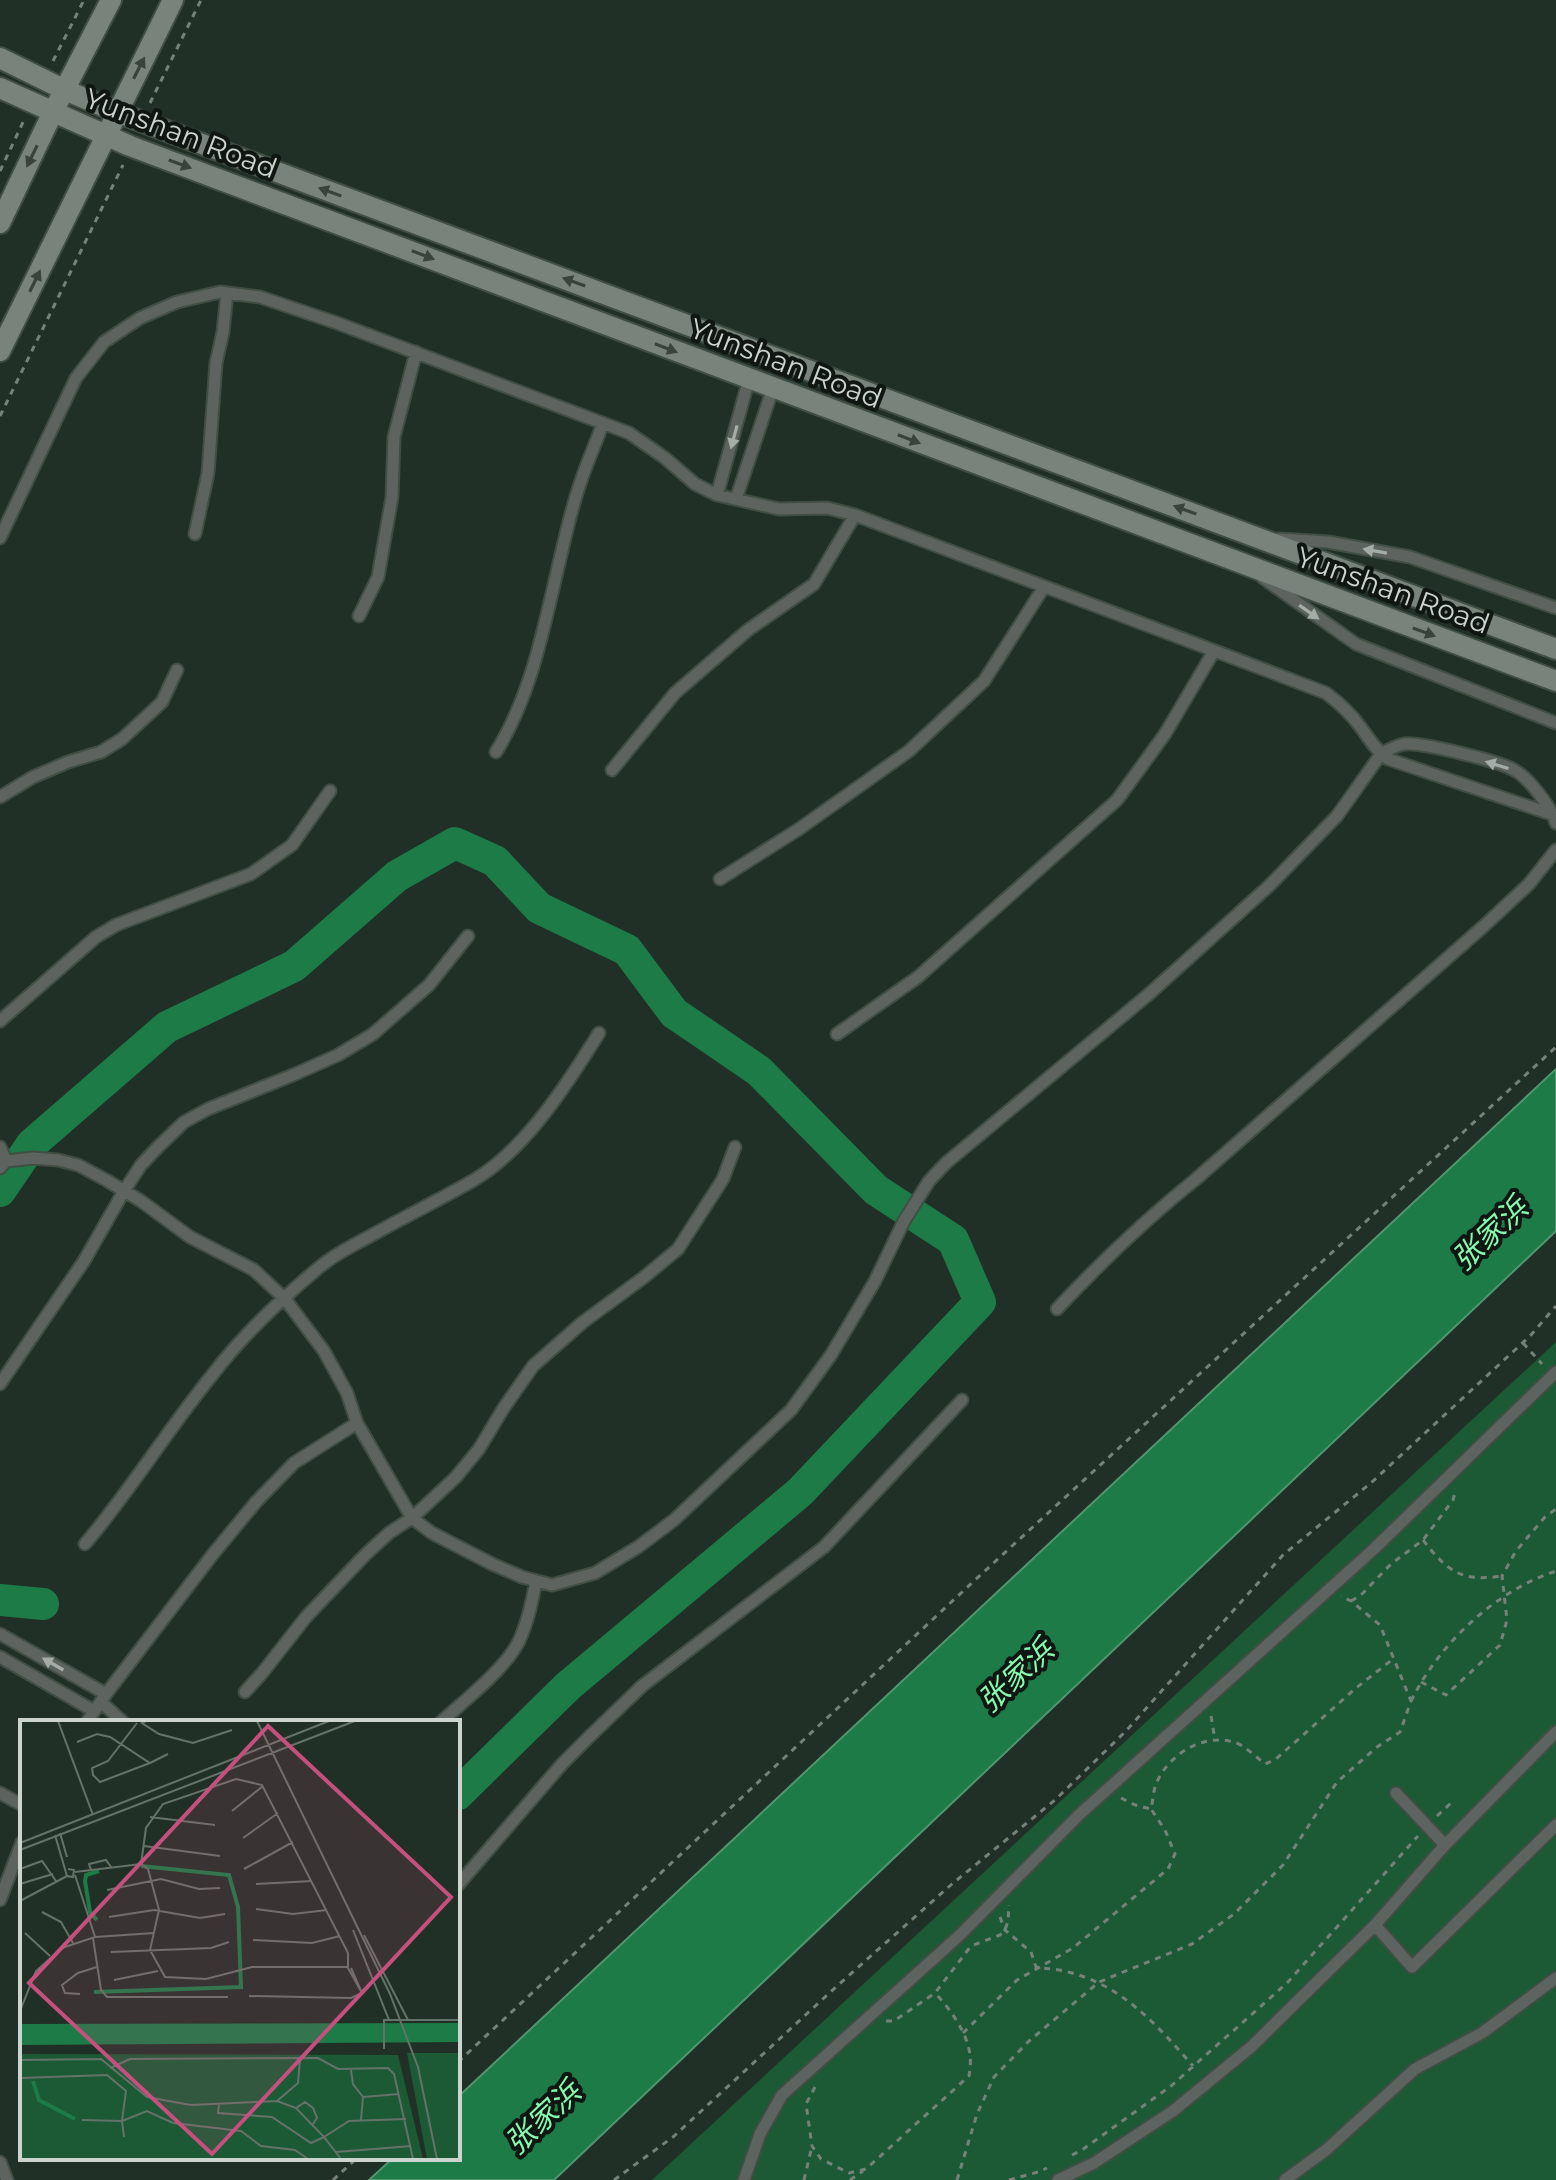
<svg xmlns="http://www.w3.org/2000/svg" width="1556" height="2180" font-family="Montserrat,'Noto Sans SC',sans-serif">
  <rect width="100%" height="100%" fill="#213026"/>
  <path fill="#1b5a35" d="M1556,1342v838h-904z"/>
  <path fill="#1c7b46" stroke="#50966e" stroke-width="2" d="M1556,1069v162l-1002,949h-185l24,-22h65v-61z"/>
  <g fill="none" stroke-linecap="round" stroke-linejoin="round">
    <path stroke="#1c7b46" stroke-width="32" d="M0,1191l32,-47 135,-117 127,-61 103,-90 58,-33 40,18 44,47 88,42 47,63 85,58 117,119 77,50 27,62 -180,190 -232,194 -110,108
      M0,1600l43,4"/>
    <g stroke="#404e44" stroke-width="15">
      <path id="lane" d="M717,495l32,-116
        M736,499l37,-111
        M195,534l13,-61 8,-110 7,-31 4,-39
        M0,538l76,-160 28,-36 36,-24 37,-16 43,-10 40,5 77,26 292,110 36,25 30,26 22,11 62,14 48,-1 28,7 471,178c12,9 24,20 33,32 10,13 16,25 29,34l166,56
        M1279,539l49,3 82,15 146,51
        M1263,578l93,66 200,79
        M359,616l19,-39 14,-80 2,-60 22,-85
        M496,752c36,-58 48,-126 64,-193 6,-26 12,-53 21,-78 6,-19 15,-38 22,-58
        M612,770l63,-77 73,-63 66,-46 41,-69
        M0,797l33,-20 35,-15 33,-10 21,-13 40,-37 15,-32
        M720,879l79,-50 110,-78 75,-70 60,-94
        M0,1021l96,-84 20,-12 135,-51 41,-29 38,-54
        M837,1034l81,-57 199,-177 48,-66 49,-83
        M0,1147l6,14
        M0,1168l6,-7 27,-3 25,2 20,5 28,15 35,21 49,36 64,33 31,29 39,52 23,42 10,30 55,95 20,15 60,31 30,13 30,8 43,-12 43,-26 36,-27 117,-110 40,-55 44,-74 29,-60 25,-40 17,-18 203,-169 121,-109 67,-69 44,-62c7,-4 14,-8 23,-10 16,-2 95,17 110,26 15,8 37,37 42,53
        M1057,1309c44,-47 89,-90 139,-130l289,-254 44,-41 27,-34
        M0,1384l84,-123 40,-70 17,-26 17,-18 26,-25 24,-13 85,-34 45,-20 35,-21 56,-49 39,-49
        M85,1544c46,-54 83,-115 128,-170 29,-38 66,-73 103,-104 16,-14 37,-25 56,-35 34,-19 69,-36 102,-55 51,-30 94,-97 125,-147
        M0,1634l106,60
        M0,1657l94,54
        M245,1692l18,-20 43,-55 60,-63 23,-21 23,-15 44,-41 23,-28 24,-40 30,-43 50,-44 60,-44 35,-29 45,-70 12,-32
        M101,1702l22,20
        M87,1722l19,-28 107,-140 43,-52 38,-39 63,-40
        M441,1722c23,-21 65,-54 78,-81 9,-19 13,-40 17,-60
        M0,1793l22,12
        M1396,1793l49,52
        M458,1885l104,-121 27,-27 53,-51 182,-139 138,-147
        M0,1900l22,-58
        M1375,1925l37,42 144,-142
        M0,2162l7,18
        M744,2180l16,-46 22,-39 178,-160 120,-121 295,-266 181,-176
        M1058,2180l36,-17 79,-52 78,-64 124,-122 70,-80 111,-113
        M1285,2180l41,-30 89,-81 67,-36 74,-55"/>
    </g>
    <g stroke="#404e44" stroke-width="24">
      <path id="secondary" d="M0,58l65,32 54,23 1437,536
        M0,88l130,58 1426,535
        M0,223l53,-111 58,-112
        M0,351l173,-351"/>
    </g>
    <path stroke="#768279" stroke-width="3" stroke-dasharray="6 6" stroke-linecap="butt" d="M53,61l31,-61
      M150,103l51,-103
      M0,171l25,-53
      M0,416l123,-251
      M1523,1343l19,21
      M1423,1540c25,32 38,42 79,36
      M1351,1601l10,-6 30,-31 32,-24 30,-40 3,-11
      M1421,1682l25,13 54,-50 7,-25 -5,-44 14,-25 29,-34 11,-8
      M1411,1701c28,-57 84,-110 145,-130
      M1211,1716l4,24
      M1121,1798l14,7 16,4
      M1437,1816l14,-13
      M1000,1917l5,13 26,22 5,15c11,2 22,2 32,5 54,13 90,54 125,94
      M886,2021h8l41,-28 36,-47 29,-11 5,-5 3,-9 1,-16
      M963,2033l54,-53 56,-32 95,-79 7,-15 -10,-24 -14,-21c2,-8 2,-17 5,-25 12,-29 46,-51 78,-42 10,3 22,15 31,22l11,-5 80,-71 37,-29
      M458,2062l517,-482 581,-533
      M815,2087l-9,17 6,42 9,13 28,14 17,-4 103,-93c1,-7 2,-14 1,-20 -2,-23 -20,-47 -35,-63
      M1072,2155l10,-5 89,-64 116,-103 131,-147
      M333,2180l24,-22
      M614,2180l59,-43 164,-151 115,-102 103,-84 70,-68 158,-177 89,-73 158,-146 26,-30
      M804,2180l8,-34
      M850,2180l13,-9
      M957,2180l20,-66 17,-37 35,-36 70,-59 93,-38 42,-30 49,-49 54,-83 40,-35 23,-15 11,-31 -31,-76 -29,-24 -10,-5
      M1009,2180l29,-8 9,-4"/>
    <use href="#lane" stroke="#5d645f" stroke-width="11"/>
    <use href="#secondary" stroke="#78847b" stroke-width="20"/>
  </g>
  <defs><path id="oneway-solid" d="M-6-.8H1V-3.2L6.5 0L1 3.2V.8H-6Z" transform="scale(2)"/></defs>
  <g fill="#3a423c">
    <use href="#oneway-solid" transform="translate(139 68) rotate(-63)"/>
    <use href="#oneway-solid" transform="translate(32 156) rotate(116)"/>
    <use href="#oneway-solid" transform="translate(180 164) rotate(20)"/>
    <use href="#oneway-solid" transform="translate(330 192) rotate(-160)"/>
    <use href="#oneway-solid" transform="translate(423 255) rotate(21)"/>
    <use href="#oneway-solid" transform="translate(35 281) rotate(-64)"/>
    <use href="#oneway-solid" transform="translate(574 282) rotate(-160)"/>
    <use href="#oneway-solid" transform="translate(666 348) rotate(21)"/>
    <use href="#oneway-solid" transform="translate(909 439) rotate(21)"/>
    <use href="#oneway-solid" transform="translate(1185 510) rotate(-160)"/>
    <use href="#oneway-solid" transform="translate(1424 632) rotate(20)"/>
  </g>
  <g fill="#a4ada6">
    <use href="#oneway-solid" transform="translate(734 437) rotate(105)"/>
    <use href="#oneway-solid" transform="translate(1375 551) rotate(-170)"/>
    <use href="#oneway-solid" transform="translate(1309 612) rotate(35)"/>
    <use href="#oneway-solid" transform="translate(1497 765) rotate(-163)"/>
    <use href="#oneway-solid" transform="translate(53 1664) rotate(-150)"/>
  </g>
  <g text-anchor="middle" stroke-width="8" stroke-linejoin="round" paint-order="stroke">
    <g font-size="28" fill="#cbd4cd" stroke="#101612">
      <text transform="translate(181 133) rotate(21)" y="10">Yunshan Road</text>
      <text transform="translate(786 363) rotate(21)" y="10">Yunshan Road</text>
      <text transform="translate(1393 590) rotate(20)" y="10">Yunshan Road</text>
    </g>
    <g font-size="30" font-style="italic" fill="#86faaf" stroke="#101612">
      <text transform="translate(1490 1234) rotate(-43)" y="10">张家浜</text>
      <text transform="translate(1016 1676) rotate(-43)" y="10">张家浜</text>
      <text transform="translate(543 2118) rotate(-43)" y="10">张家浜</text>
    </g>
  </g>
  <g transform="translate(20 1720)">
    <rect width="440" height="440" fill="#213026"/>
    <path d="M387,333h53v106h-33zM0,334l378,1 25,104h-403z" fill="#1b5a35"/>
    <path d="M440,303v19l-440,3v-21z" fill="#1c7b46"/>
    <path fill="none" stroke="#1c7b46" stroke-width="4" d="M77,200l-7,-8 -5,-31 1,-6 13,-4M74,272l147,-5 -3,-80 -9,-32 -88,-9M13,361l6,19 36,19"/>
    <path fill="none" stroke="#657269" stroke-width="2" d="M38,1l35,94M126,1l-4,2 17,11 34,9 39,-13M237,1l133,273 28,73 19,92M117,3l-29,38 -16,7 1,7 7,7 50,-19M57,22l20,-8 13,3 40,26 18,-9M212,91l31,-25M130,97l65,8M40,113l7,24M35,115l12,41 6,1 1,-7 -6,-1M223,118l35,-25M0,123l309,-122M124,126l76,10M0,130l335,-129M121,144l5,-36 17,-24 73,-25 26,6 86,168v15l14,25M0,149l22,-8 14,20M224,149l49,-27M71,150l-2,-6 17,-4 5,7M55,152l66,-8 7,5 11,41 -9,40 15,27 41,2 46,-12h96M55,155l20,62M0,164l33,-10M236,164l56,-3M87,170l54,-11 38,10 21,-1M0,181l47,-25M236,189l37,5 34,-4M22,192l19,10 12,21M89,197l45,-7 46,8 25,-4M333,210l36,90M5,213l25,23M344,215l44,85M73,218l8,52 6,7h121M233,220l59,3 28,-7M91,232l100,-4 18,-6M331,248l11,25M94,260l44,-9M60,274l-15,-1 -3,-8 16,-12 19,-6M229,276l102,2 11,-5M0,291l16,-40 26,-23 33,-11 59,-4M364,329v-29h76M0,340l81,-1 46,38 44,8 86,-4 21,-18 2,-24M90,348l20,-9 188,-1 20,11 50,-1 6,6 19,85M331,350l2,14 10,13 -2,23M0,358l87,-3 19,16 -4,30 -40,-1M343,377l36,-3M257,381l19,7 28,29 25,-16 57,-2M199,384l-1,9 54,4 39,26 13,-6 17,22M276,388l9,-6 8,6 4,10 -4,6M104,417l-2,-16 25,-10 26,12 68,8 20,15 34,4 13,9M316,432l75,-6"/>
    <path fill="#c5507d" fill-opacity="0.15" stroke="#c5507d" stroke-width="4" d="M248,6l183,171 -239,257 -183,-171z"/>
    <rect width="440" height="440" fill="none" stroke="#cbd4cd" stroke-width="4"/>
  </g>
</svg>
